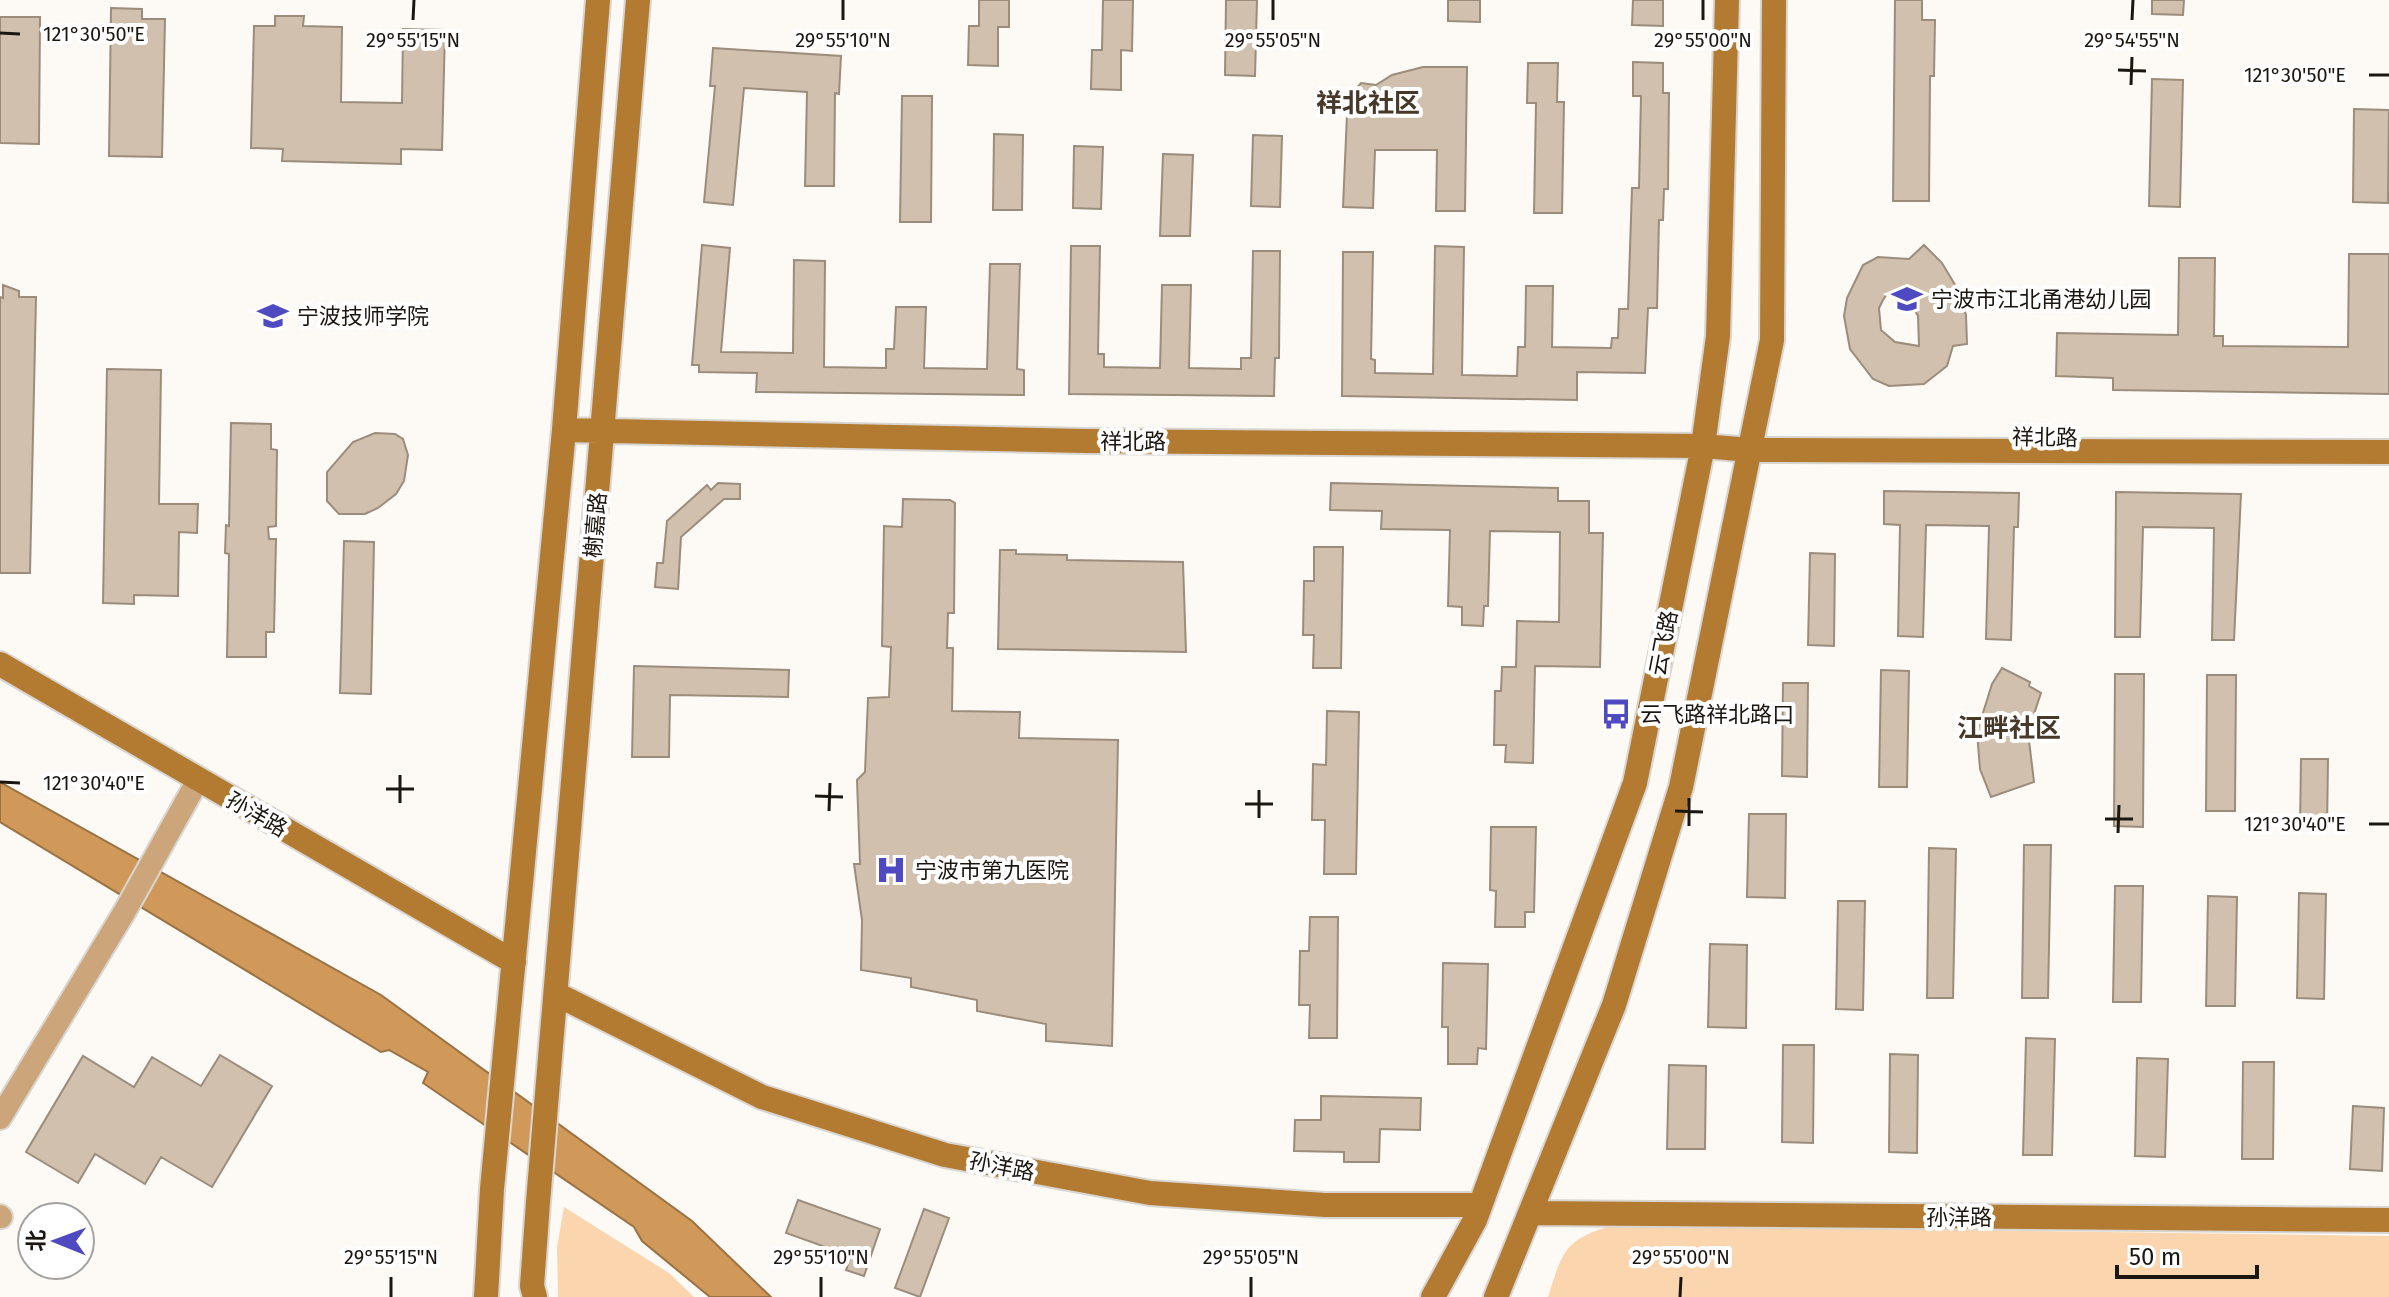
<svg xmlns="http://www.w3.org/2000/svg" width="2389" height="1297" font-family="'Fira Sans','Noto Sans SC',sans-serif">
  <rect width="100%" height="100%" fill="#fdfaf6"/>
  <path fill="#fad5ad" d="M564,1207l105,66 25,24h-136l-1,-49z
    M1614,1225l775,11v61h-841c15,-47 17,-58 66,-72z"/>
  <path fill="#d09959" stroke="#9a7243" stroke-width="2" d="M0,782l381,213 311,226 79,76h-61l-68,-56 -8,-14 -211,-144 5,-11 -39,-22 -8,2 -381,-230z"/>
  <path fill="#d1c0ae" stroke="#9c8c7b" stroke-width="2" fill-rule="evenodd" d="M979,0h30v27h-11v39l-30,-1 1,-39h10z
    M1103,0h30l-1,51 -11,-1v40l-30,-1 1,-39h10z
    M1226,0h31l-2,76 -30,-1z
    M1448,0h32v22l-32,-1z
    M1633,0h30v26l-31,-1z
    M1895,0h27v20h13l-1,56h-4l-1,125h-36z
    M2152,0h32l-1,15 -31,-1z
    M111,8l31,1v10h23l-3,138 -53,-1z
    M275,16h29l-1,10 39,1 -1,75 61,1 1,-74 42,1 -3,120 -41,-1v15l-119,-3 1,-12 -32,-1 3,-122h21z
    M0,17h40l-1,127 -39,-1z
    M713,48l128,8 -2,38 -4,-1 -1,93h-29l2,-94 -63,-4 -11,117 -29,-3 11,-116h-5z
    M1633,62l30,1v30h6l-1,96h-4l-1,31h-4l-2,88h-9l-3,65 -68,-1v28l-235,-4 1,-144h30l-2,107 4,1v13l58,1 2,-128 29,1 -2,128 55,1 1,-29h7l1,-61h27l-1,61 59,1 1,-10h6l1,-29h9l4,-121h7l2,-92h-8z
    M1528,63h30l-1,39h7l-2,111h-28l2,-110h-9z
    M1423,67h44l-2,144h-29l1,-61h-62l-2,58 -30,-1 4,-93 7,-10 -1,-12 8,-9 15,2 16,-10z
    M2152,79l31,1 -3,127 -31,-1z
    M902,96h30l-1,126h-31z
    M2354,109l35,1 -1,93 -35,-1z
    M994,134l29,1 -1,75h-29z
    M1253,135l29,1 -2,71 -29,-1z
    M1074,146l29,1 -2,62 -28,-1z
    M1163,154l30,1 -3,81h-30z
    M702,245l28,3 -9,104 72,1 1,-93 31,1 -1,106 62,1v-19h8l2,-42h30l-2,61 63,1 3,-105h30l-3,105 7,1v25l-268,-3 1,-19 -58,-1v-7h-7z
    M1924,245l18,18 15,25 9,27 1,29 -14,2 -6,20 -23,18 -35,2 -16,-7 -23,-30 -6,-33 3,-18 16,-33 15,-8 31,2zM1904,291l14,25 1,30 -24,-4 -14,-12 -2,-22 4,-8 4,-6z
    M1071,246h29l-2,108h6v13l56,1 2,-83h29l-2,83 52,1v-11h10l2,-107h27l-1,107h-4l-1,38 -205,-2z
    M2349,254h40v140l-276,-4v-12l-57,-2 1,-43 121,2 1,-77h36l-1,78h9v10l125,1z
    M3,285l16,6v6h17l-6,276h-30v-276l3,1z
    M107,369l54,1 -2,134h39l-1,29 -18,-1 -1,64 -44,-1v9l-31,-1z
    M231,423l40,1v25l6,1 -1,76 -8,1 1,12h7l-2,93h-8v25h-39l2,-103 -4,-1 1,-28 3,1z
    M375,433l20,1 8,5 5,16 -4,26 -8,13 -18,14 -13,6h-26l-12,-13v-29l26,-30z
    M718,483l22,1v15h-16l-43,38 -3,52 -23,-2 2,-24h6l4,-42 40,-36 4,5z
    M1331,483l227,5v13h31v32h14l-3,134 -65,-1 -2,97 -28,-1 1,-17h-12l1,-54h6l1,-24h14l1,-46 42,1 1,-90 -70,-1 -2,75h-4l-1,20 -21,-1v-18l-14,-1 2,-76 -69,-1 1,-18 -52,-1z
    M1884,491l135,2 -1,34h-4l-3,113 -25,-1 3,-113 -63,-1 -3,112 -25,-1 2,-111 -16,-1z
    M2116,492l125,2 -7,146h-22l2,-112 -71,-1 -3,110h-25z
    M903,499l47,1 5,3 -1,110h-6l-1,35h6l-1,63 68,1 -1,26 99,2 -6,306 -66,-5v-17l-69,-13v-11l-66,-13v-9l-50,-8 1,-50 -8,-56h6l-3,-84 8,-8 3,-74 21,-1 2,-50 -9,-1 2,-120 18,1z
    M344,541l30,1 -3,152 -31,-1z
    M1314,547h29l-2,121h-28l1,-33h-11l1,-54h10z
    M1000,550h16v4l51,1v5l116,2 3,90 -188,-3z
    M1810,553l25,1 -1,92 -26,-1z
    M634,666l155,4 -1,27 -118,-2 -1,62h-37z
    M2002,668l28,14 -1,4 12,7 -13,39 6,50 -43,15 -11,-28 -3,-37 15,-48z
    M1881,670l28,1 -2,116h-28z
    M2115,674h29l-1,153 -29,-1z
    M2207,675h29l-1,136h-29z
    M1783,683h25l-1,94 -25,-1z
    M1327,711l32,1 -3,162h-32l1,-54h-13l1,-56 13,1z
    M2301,759h27l-1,71h-27z
    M1749,814h37l-1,84 -38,-1z
    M1491,827h45l-2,85h-9v15h-30l1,-36 -6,-1z
    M2024,845h27l-3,153h-26z
    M1929,848l27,1 -3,149h-26z
    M2115,886h28l-2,116h-28z
    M2299,893l27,1 -2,105 -27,-1z
    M2208,896l29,1 -2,109h-29z
    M1838,901h27l-2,109 -27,-1z
    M1310,917h28l-1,121h-28l1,-33h-11l1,-54h9z
    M1710,944l37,1 -1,83 -38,-1z
    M1443,963l45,1 -2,85 -8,-1 -1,16h-29v-37h-6z
    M2026,1038l29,1 -3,116h-29z
    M1783,1045h31l-1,98 -31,-1z
    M1890,1054l28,1 -1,98 -28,-1z
    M220,1055l52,31 -60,101 -51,-30 -16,27 -50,-30 -17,29 -52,-31 57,-96 51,31 18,-30 49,29z
    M2137,1058l31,1 -3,98 -30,-1z
    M2243,1062h31l-1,97h-31z
    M1669,1065l37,1 -1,83h-38z
    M1321,1096l100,2 -1,32 -40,-1 -1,33h-35v-10l-50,-1 1,-31h26z
    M2353,1106l31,2 -2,63 -32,-2z
    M798,1200l82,29 -16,47 -18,-6 5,-14 -65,-23z
    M924,1209l25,9 -29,79 -25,-9z"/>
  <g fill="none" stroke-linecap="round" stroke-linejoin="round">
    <g stroke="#d9d6d1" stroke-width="26">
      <path id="street" d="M0,1118l125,-207 73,-131
        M0,1216l1,1"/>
    </g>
    <g stroke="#d9d6d1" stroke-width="28">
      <path id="secondary" d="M564,430l521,11 618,5 47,4 639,2
        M0,664l514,298
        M556,994l206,103 183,58 205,38 175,12h155
        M1530,1213l859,7
        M486,1297l6,-108 72,-759 34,-430
        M535,1297l-3,-11 6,-84 100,-1202
        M1433,1297l42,-77 160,-437 68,-337 15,-110 9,-336
        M1496,1297l118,-292 67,-218 91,-447 2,-340"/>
    </g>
    <use href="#street" stroke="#cca57a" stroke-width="22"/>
    <use href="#secondary" stroke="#b37b32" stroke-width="24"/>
  </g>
  <path fill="none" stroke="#1c1610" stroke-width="3" d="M413,20l1,-20M843,20v-20M1273,20v-20M1703,20v-20M2132,20l1,-20M0,33l20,1M2118,70l28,1M2369,75h20M2131,85l1,-28M0,782l20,1M386,789h28M815,796l28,1M400,803v-28M1245,804h28M829,811l1,-28M1675,811l28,1M1259,818v-28M2105,819h28M2369,824h20M1689,826v-28M2118,833l1,-28M391,1297v-20M821,1297v-20M1251,1297v-20M1680,1297l1,-20"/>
  <defs>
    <g id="school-bare" transform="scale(2.4)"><path d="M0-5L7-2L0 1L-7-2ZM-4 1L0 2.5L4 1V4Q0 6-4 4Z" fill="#4f4ac1" stroke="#fff" stroke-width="2.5" paint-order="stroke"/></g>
    <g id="university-bare" transform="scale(2.4)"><path d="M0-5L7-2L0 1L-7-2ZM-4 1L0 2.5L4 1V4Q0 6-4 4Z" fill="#4f4ac1" stroke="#fff" stroke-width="2.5" paint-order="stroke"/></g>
    <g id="bus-bare" transform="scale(2.4)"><path d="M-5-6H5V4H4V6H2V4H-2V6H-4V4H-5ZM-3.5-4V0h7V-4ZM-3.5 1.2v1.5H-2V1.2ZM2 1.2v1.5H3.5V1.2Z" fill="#4f4ac1" stroke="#fff" stroke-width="2.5" paint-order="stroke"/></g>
    <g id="hospital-bare" transform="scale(2.4)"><path d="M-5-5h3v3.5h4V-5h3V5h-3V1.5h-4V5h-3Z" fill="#4f4ac1" stroke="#fff" stroke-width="2.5" paint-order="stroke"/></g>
  </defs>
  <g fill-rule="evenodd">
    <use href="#school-bare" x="1907" y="299"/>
    <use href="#university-bare" x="273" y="316"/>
    <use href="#bus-bare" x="1616" y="714"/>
    <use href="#hospital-bare" x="891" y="870"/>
  </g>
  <g text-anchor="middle" stroke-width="8" stroke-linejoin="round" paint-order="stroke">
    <g font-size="22" fill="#1c1610" stroke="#fff" text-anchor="start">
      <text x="1931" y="307">宁波市江北甬港幼儿园</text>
      <text x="297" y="324">宁波技师学院</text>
      <text x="1640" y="722">云飞路祥北路口</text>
      <text x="915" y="878">宁波市第九医院</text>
    </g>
    <g font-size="22" fill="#1c1610" stroke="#fff">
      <text transform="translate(2045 437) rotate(1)" y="8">祥北路</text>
      <text x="1133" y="449">祥北路</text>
      <text transform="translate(595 525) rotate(-85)" y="8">榭嘉路</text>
      <text transform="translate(1663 643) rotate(-79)" y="8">云飞路</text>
      <text transform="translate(257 814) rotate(30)" y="8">孙洋路</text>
      <text transform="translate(1002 1166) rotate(11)" y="8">孙洋路</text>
      <text x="1959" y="1225">孙洋路</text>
    </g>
    <g font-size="26" font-weight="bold" fill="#47392a" stroke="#fff">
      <text x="1368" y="112">祥北社区</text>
      <text x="2009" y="737">江畔社区</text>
    </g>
  </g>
  <g font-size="20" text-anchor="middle" fill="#1c1610" stroke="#fff" stroke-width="8" stroke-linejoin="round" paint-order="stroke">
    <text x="94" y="41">121°30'50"E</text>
    <text x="413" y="47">29°55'15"N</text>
    <text x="843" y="47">29°55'10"N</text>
    <text x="1273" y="47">29°55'05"N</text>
    <text x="1703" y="47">29°55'00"N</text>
    <text x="2132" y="47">29°54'55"N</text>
    <text x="2295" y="82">121°30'50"E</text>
    <text x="94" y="790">121°30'40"E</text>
    <text x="2295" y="831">121°30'40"E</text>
    <text x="391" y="1264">29°55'15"N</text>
    <text x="821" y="1264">29°55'10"N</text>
    <text x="1251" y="1264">29°55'05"N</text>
    <text x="1681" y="1264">29°55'00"N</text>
  </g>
  <g transform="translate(56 1241) rotate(271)"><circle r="38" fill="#ffffff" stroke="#a4a29f" stroke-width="2"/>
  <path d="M0-6L14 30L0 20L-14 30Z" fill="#4f4ac1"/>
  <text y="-12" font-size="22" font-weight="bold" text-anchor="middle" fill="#1c1610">北</text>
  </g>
  <path d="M2117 1265v12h140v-12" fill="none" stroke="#1c1610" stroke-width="4"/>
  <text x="2129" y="1265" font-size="24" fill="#1c1610" stroke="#ffffff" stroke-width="6" paint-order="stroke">50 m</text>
</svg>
